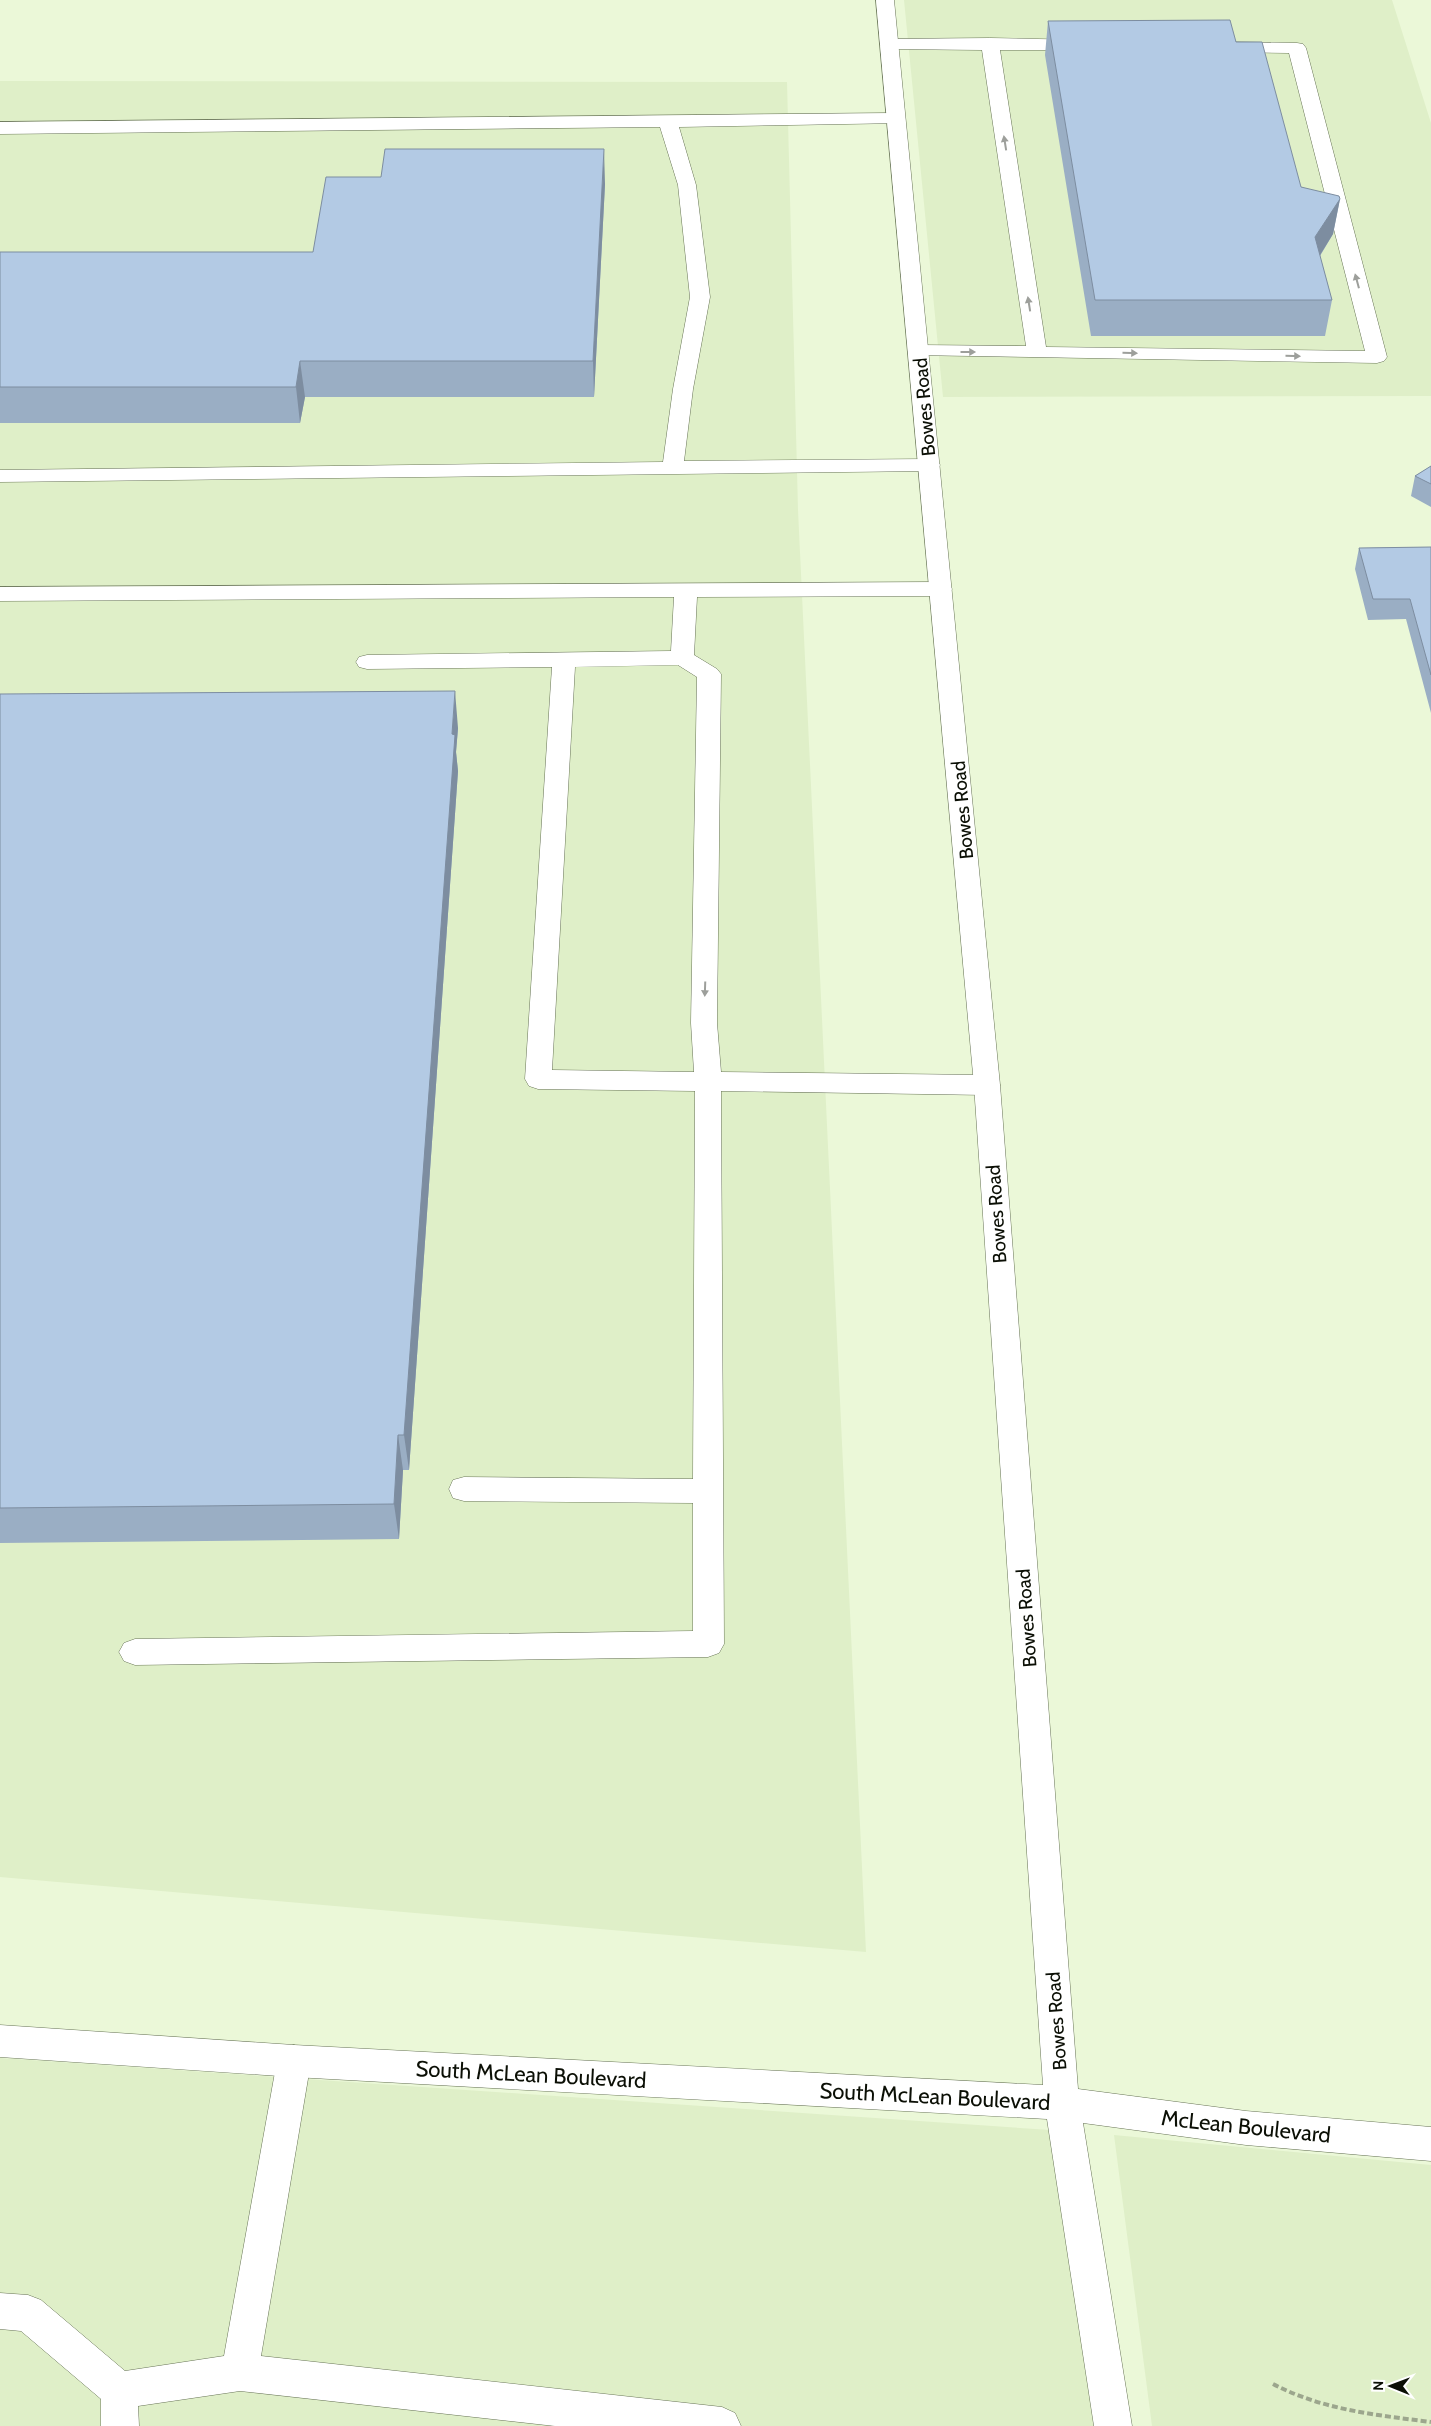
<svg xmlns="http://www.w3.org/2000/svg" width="1431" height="2426" font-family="Cabin,sans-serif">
  <rect width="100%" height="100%" fill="#ebf8d8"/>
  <path fill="#dfefc8" d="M904,0h488l39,123v273l-488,1z
    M0,81l787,1 11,428 68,1442 -866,-75z
    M0,2058l1065,73 39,295h-1104z
    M1114,2135l317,30v261h-279z"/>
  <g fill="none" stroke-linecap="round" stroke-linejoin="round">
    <g stroke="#687457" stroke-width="1">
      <path id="lane" d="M990,38l92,2 6,1 3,4 -3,4 -6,1h-82l46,297 319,4 -76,-298 -61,-1 -6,-1 -3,-4 3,-4 6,-1 69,1 6,1 3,4 81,309 -3,4 -7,2 -465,-8 -3,-4 3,-4 7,-2 107,1 -44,-296 -93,-1 -6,-1 -3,-4 3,-4 6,-1z
        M895,113l7,2 2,4 -2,4 -223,4 17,58 14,112 -17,92 -9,72 245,-2 8,1 3,5 -3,5 -8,1 -929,11v-12l663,-8 10,-73 17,-92 -12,-112 -18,-58 -660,7v-12z
        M941,582l8,2 3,5 -3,5 -8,2 -244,1 -3,58 23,14 4,5 -4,349 4,49 266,3 9,3 4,7 -4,7 -9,3 -266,-4 3,553 -5,9 -11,4 -573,8 -11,-4 -5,-9 5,-9 11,-4 558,-8v-128l-229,-2 -11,-3 -4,-9 4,-9 11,-3 229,2 2,-388 -157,-2 -9,-3 -4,-7 27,-412 -185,2 -8,-2 -3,-5 3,-5 8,-2 304,-4 3,-54 -674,4v-14zM678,665l19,12 -6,346 3,49 -142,-2 23,-403z
        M294,2045l12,4 5,12 -50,295 461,51 13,6 6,13h-186l-315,-35 -102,15 1,20h-38v-27l-80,-68 -21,-2v-36l28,2 13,5 84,71 99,-15 53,-295 5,-12z"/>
    </g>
    <g stroke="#687457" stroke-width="1">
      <path id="secondary" d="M876,0h18l106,1085 78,1004 168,22 185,16v34l-185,-16 -163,-22 49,303h-38l-47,-307 -753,-42 -294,-20v-32l294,20 749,40 -69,-1000z"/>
    </g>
    <path stroke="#9ca68d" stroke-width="4" stroke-dasharray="6 3" stroke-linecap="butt" d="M1273,2384c50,26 103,31 158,38"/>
    <use href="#lane" fill="#fff" fill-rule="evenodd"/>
    <use href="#secondary" fill="#fff" fill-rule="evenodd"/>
  </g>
  <path fill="#9aaec4" d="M1048,21l253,166 39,12 -7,35 -13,22 12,44 -7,36h-234l-46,-281z
    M605,184l-11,213h-289l-5,26h-300v-171h313z
    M1431,466v41l-20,-11 4,-20z
    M1431,547v166l-25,-94 -38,1 -13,-51 4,-21z
    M0,694l458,34 -2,24 2,19 -49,699h-6l-4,69 -399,4z"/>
  <path fill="#7d8da0" d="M604,149l1,35 -11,213 -1,-36z
    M1340,199l-7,35 -24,39 6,-36z
    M300,361l5,36 -5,26 -4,-36z
    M455,691l3,37 -2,24 2,19 -49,699 -5,-35 48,-701z
    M398,1435l5,35 -4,69 -5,-35z"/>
  <path fill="#b3cae4" stroke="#7d8da0" d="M1230,20l6,22h26l39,145 38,9 1,3 -25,38 17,63h-237l-47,-279z
    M385,149h219l-11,212h-293l-4,26h-296v-135h313l13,-75h55z
    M1431,466v18l-16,-8z
    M1431,547v128l-21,-76h-37l-14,-51z
    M455,691l-3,43 3,1 -51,700h-6l-4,69 -394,4v-814z"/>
  <defs><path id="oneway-solid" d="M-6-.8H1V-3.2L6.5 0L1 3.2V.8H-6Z" transform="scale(1.25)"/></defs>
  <g fill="#9d9f9b">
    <use href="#oneway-solid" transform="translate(1005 143) rotate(-99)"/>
    <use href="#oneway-solid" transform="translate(1357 281) rotate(-105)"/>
    <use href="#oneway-solid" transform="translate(1029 304) rotate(-99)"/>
    <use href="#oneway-solid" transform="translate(968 352)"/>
    <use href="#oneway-solid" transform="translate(1130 353) rotate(1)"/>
    <use href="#oneway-solid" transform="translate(1293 356) rotate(1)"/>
    <use href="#oneway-solid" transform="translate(705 989) rotate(92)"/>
  </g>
  <g text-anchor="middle" stroke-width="4" stroke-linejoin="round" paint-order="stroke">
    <g font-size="19" fill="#0b0f05" stroke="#fff">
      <text transform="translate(924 407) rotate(-95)" y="7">Bowes Road</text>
      <text transform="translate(962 810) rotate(-95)" y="7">Bowes Road</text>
      <text transform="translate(996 1214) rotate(-94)" y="7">Bowes Road</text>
      <text transform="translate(1026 1618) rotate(-94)" y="7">Bowes Road</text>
      <text transform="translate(1056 2021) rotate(-94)" y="7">Bowes Road</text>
    </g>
    <g font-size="22" fill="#0b0f05" stroke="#fff">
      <text transform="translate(531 2074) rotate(3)" y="8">South McLean Boulevard</text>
      <text transform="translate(935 2096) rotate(3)" y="8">South McLean Boulevard</text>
      <text transform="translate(1246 2126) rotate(6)" y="8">McLean Boulevard</text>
    </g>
  </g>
  <g transform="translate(1391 2386) rotate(271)" stroke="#ffffff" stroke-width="4" paint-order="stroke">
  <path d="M0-4L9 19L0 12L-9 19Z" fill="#0b0f05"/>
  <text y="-8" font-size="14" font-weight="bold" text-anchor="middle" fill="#0b0f05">N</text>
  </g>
</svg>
